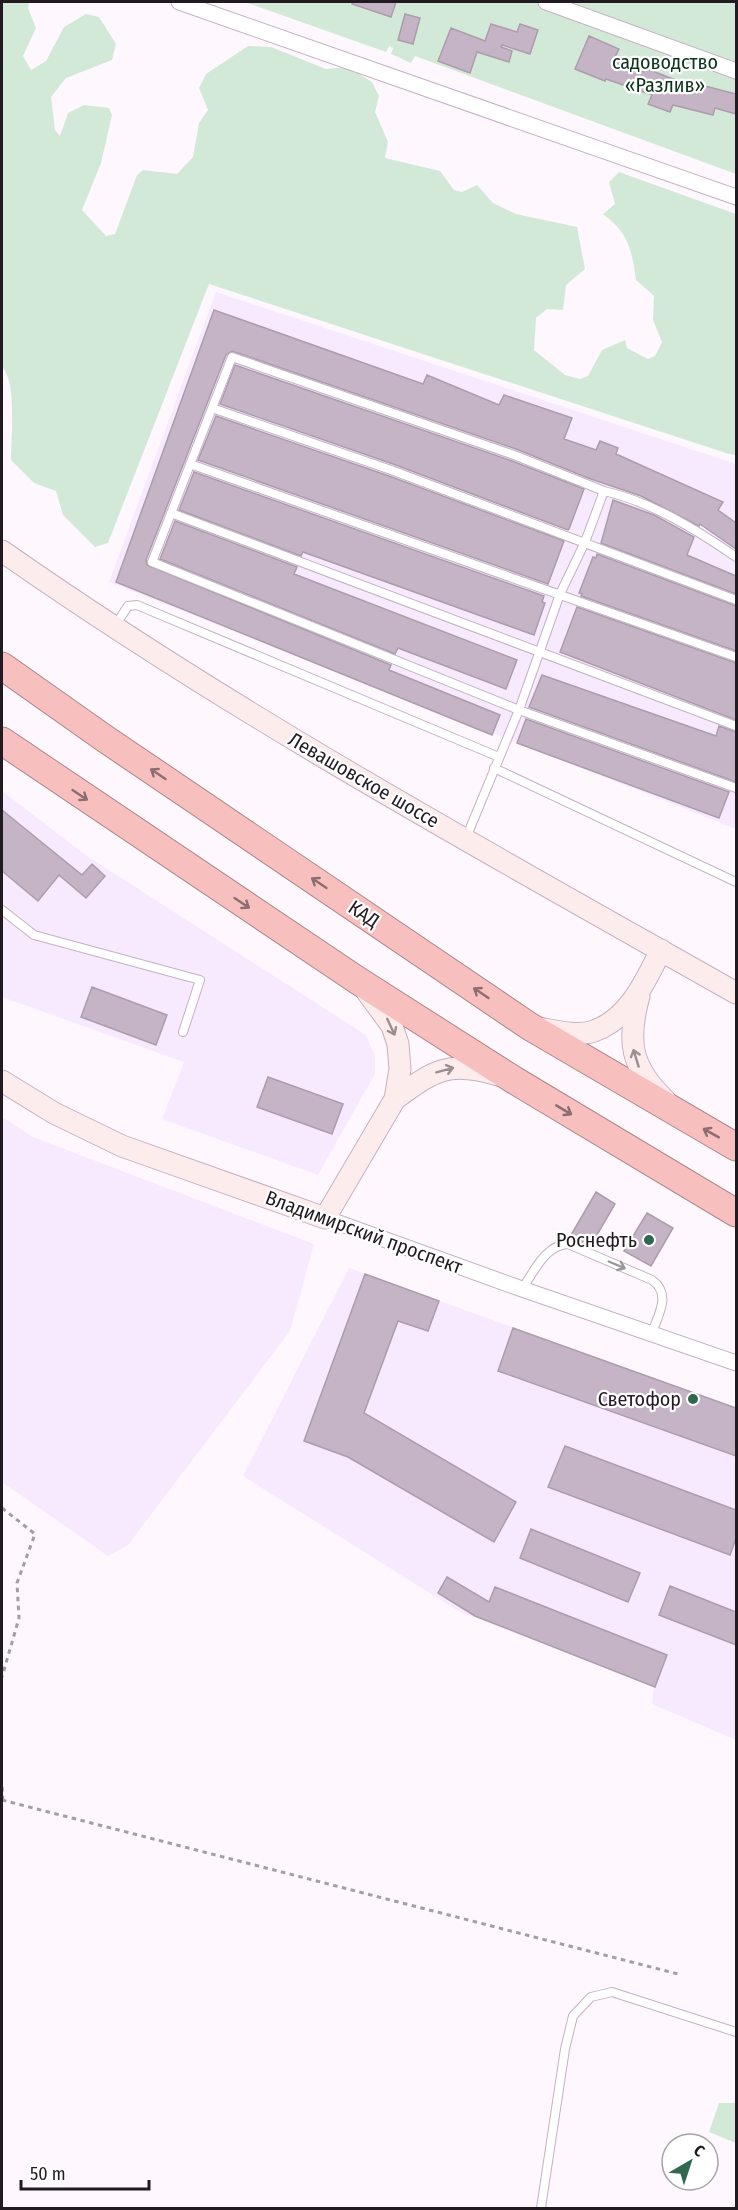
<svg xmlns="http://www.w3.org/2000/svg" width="738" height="2210" font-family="'Fira Sans Condensed',sans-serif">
  <rect width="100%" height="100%" fill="#fef7fe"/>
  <path fill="#f7eaff" d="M216,292l520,172v365l-627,-247z
    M2,791l85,65 279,179 9,21v18l-57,101 -156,-56 22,-57 -182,-65z
    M2,1117l31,20 281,107 -24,87 -162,214 -20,11 -106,-74z
    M349,1268l387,140v332l-84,-36 2,-17 -194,-75 -217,-136z"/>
  <path fill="#d3e9d7" d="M2,2h27l-1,6 8,20 -13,28 8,14 15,-9 18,-34 22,-13 13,3 17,27 -4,16 -46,18 -15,19 4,33 5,6 8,-23 16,-8 25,3 3,7 -11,48 -19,47 24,26 9,-2 22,-59 6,-5 34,4 16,-17 6,-34 9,-13 -9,-22 7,-14 42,-28 23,1 55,22 22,-2 24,15 7,14 -4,16 13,30 -3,16 55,13 14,19 8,2 15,-7 16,18 23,11 61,13 8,42 -19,16 -3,25 -16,-1 -11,9 -2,32 31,25 15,4 8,-3 14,-26 23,-10 2,8 21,11 7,-3 7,-14 -9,-22 1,-24 -18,-16c-4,-29 -7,-47 -33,-66l12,-10 -6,-22 10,-10 117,42v241l-7,-1 -520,-170 -101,259 -13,4 -32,-32 -7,-24 -22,-8 -23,-23c0,-21 6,-79 -9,-93z
    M245,2h491v172l-321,-118 -4,7 -20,-9 2,-6 -4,-2 -3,6z
    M719,2103h17v40l-27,-11z"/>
  <path fill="#c5b4c5" stroke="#ad9cac" stroke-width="1.5" d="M352,2h44l-5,15 -39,-13z
    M405,14l15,4 -7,26 -15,-4z
    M491,24l26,8 3,-8 18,6 -8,24 -28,-9 -1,2 11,4 -3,11 -32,-10 -7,21 -32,-12 13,-33 34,13z
    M589,36l30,13 -6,12 31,11 1,-4 51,20 1,-4 39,10v20l-21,-6 -2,7 -40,-10 -3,7 -22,-8 4,-9 -46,-16 -1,2 -30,-12z
    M214,310l209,74 4,-9 72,30 5,-10 68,23 -8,21 32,11 4,-9 18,7 -2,6 107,48 -5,8 18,13v26l-36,-25 -1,2 -58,-30 -53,-18 -72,-29 -284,-98 -6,4 -80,205 1,5 244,100 -2,5 111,45 -8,20 -376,-153z
    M235,365l277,96 72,28 -15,40 -1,1 -175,-66 -173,-60z
    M216,416l173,60 175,65 -16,43 -350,-124z
    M194,472l350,124 -2,6 3,1 -11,32 -231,-83 -2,4 -122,-46z
    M613,500l41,15 40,22 -7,18 49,21v18l-135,-51z
    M175,521l122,46 -3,7 223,86 -11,29 -108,-41 -3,6 -235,-95z
    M597,554l139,52v45l-155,-55 1,-2 -3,-1 14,-36 3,1z
    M577,607l159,56v57l-176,-68z
    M542,675l174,61 3,-10 17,6v50l-207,-75z
    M526,719l203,73 -10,26 -202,-75z
    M2,810l80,65 10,-11 13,12 -19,22 -27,-23 -21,26 -36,-30z
    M92,987l75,28 -11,30 -75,-28z
    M268,1077l75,27 -11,30 -75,-27z
    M596,1192l19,12 -25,43 -19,-12z
    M647,1213l26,15 -22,38 -27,-15z
    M365,1274l74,27 -11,30 -30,-10 -34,92 152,89 -22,40 -146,-85 -44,-16z
    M513,1328l223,80v48l-238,-85z
    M565,1446l171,64v28l-6,17 -182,-68z
    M531,1529l109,44 -12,29 -108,-44z
    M447,1577l42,25 6,-15 172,68 -12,32 -180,-71 -37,-23z
    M670,1586l66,26v33l-77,-30z"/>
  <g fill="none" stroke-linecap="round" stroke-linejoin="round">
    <g stroke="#c4b2c3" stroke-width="10">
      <path id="service" d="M212,408l179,62 345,130
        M190,464l546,193
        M604,491c48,11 93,39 132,66
        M171,513l565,213
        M115,626l13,-20 9,-1 362,152
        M494,768l242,114
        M466,838l53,-128 41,-116 25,-52 19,-51 -90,-36 -282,-98 -80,205 367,148 217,78
        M2,910l32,25 166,45 -17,52
        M522,1289c12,-17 23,-44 46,-45l84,36c20,14 6,35 0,53
        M541,2208l24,-159 8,-33 18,-19 21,-5 124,40"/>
    </g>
    <g stroke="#c4b2c3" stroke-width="17">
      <path id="minor" d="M179,2l557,195
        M546,2l190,69
        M325,1218l197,71 214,74"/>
    </g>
    <g stroke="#c4b2c3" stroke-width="23">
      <path id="secondary" d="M2,551c234,164 485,301 734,442
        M639,996c-12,44 -9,71 26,104
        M539,1028c17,3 38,9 55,3 35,-12 52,-51 67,-81
        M2,1081l52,32 68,33 203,72 70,-119 5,-30 -2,-25 -6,-18 -25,-34
        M395,1099c40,-29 53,-39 103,-24"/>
    </g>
    <g stroke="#ac8688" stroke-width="29">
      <path id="motorway" d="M2,666l102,72 425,288 207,121
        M2,741l355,239 157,100 222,133"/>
    </g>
    <path stroke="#a49da4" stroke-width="3" stroke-dasharray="4.5 4.5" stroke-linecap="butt" d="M2,1508l33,26 -18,49 2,35 -17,59
      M2,1787l1,14
      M2,1800l676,174"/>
    <use href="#service" stroke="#fff" stroke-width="8"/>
    <use href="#minor" stroke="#fff" stroke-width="15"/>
    <use href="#secondary" stroke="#fdecec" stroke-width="21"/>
    <use href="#motorway" stroke="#f7c0bf" stroke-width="27"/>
  </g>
  <defs><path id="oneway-shaft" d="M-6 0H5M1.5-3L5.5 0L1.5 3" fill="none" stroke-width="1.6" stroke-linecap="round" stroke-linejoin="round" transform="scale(1.5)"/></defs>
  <g stroke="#8c6d70">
    <use href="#oneway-shaft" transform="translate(158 774) rotate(-146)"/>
    <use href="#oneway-shaft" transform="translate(80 795) rotate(34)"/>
    <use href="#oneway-shaft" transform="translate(319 883) rotate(-146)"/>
    <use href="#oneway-shaft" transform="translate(242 903) rotate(34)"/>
    <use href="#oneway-shaft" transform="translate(481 993) rotate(-146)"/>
    <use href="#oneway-shaft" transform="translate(564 1110) rotate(31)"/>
    <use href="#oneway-shaft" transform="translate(711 1133) rotate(-151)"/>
  </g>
  <g stroke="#9a8e91">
    <use href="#oneway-shaft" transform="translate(391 1027) rotate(65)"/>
    <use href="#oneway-shaft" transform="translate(636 1058) rotate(-107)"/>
    <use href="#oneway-shaft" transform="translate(445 1070) rotate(-15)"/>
  </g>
  <use stroke="#9b989b" href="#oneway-shaft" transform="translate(617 1265) rotate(23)"/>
  <g fill="#30674e" stroke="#fff" stroke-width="2">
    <circle cx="649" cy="1240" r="6"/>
    <circle cx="693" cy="1399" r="6"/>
  </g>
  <g text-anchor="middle" stroke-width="4.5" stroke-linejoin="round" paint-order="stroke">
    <g font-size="20" fill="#0a3319" stroke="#fff">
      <text x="665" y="69">садоводство<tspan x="665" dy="23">«Разлив»</tspan></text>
    </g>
    <g font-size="20" fill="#211a21" stroke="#fff">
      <text transform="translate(364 780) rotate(30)" y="7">Левашовское шоссе</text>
      <text transform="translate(364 914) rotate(34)" y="7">КАД</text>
      <text transform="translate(364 1232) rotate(20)" y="7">Владимирский проспект</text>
    </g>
    <g font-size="20" fill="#211a21" stroke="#fff" text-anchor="end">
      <text x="637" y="1247">Роснефть</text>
      <text x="681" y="1406">Светофор</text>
    </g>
  </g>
  <rect width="738" height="2210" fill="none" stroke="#211a21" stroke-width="6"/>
  <g transform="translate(690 2162) rotate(39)"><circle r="28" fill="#ffffff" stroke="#a6a3a6" stroke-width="1.5"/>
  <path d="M0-4.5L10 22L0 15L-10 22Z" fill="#30674e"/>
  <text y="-9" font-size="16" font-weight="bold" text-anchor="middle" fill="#211a21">С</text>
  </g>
  <path d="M21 2180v9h128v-9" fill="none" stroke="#211a21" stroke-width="3"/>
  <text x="30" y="2180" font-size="18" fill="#211a21" stroke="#ffffff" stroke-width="4.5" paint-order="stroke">50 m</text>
</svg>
